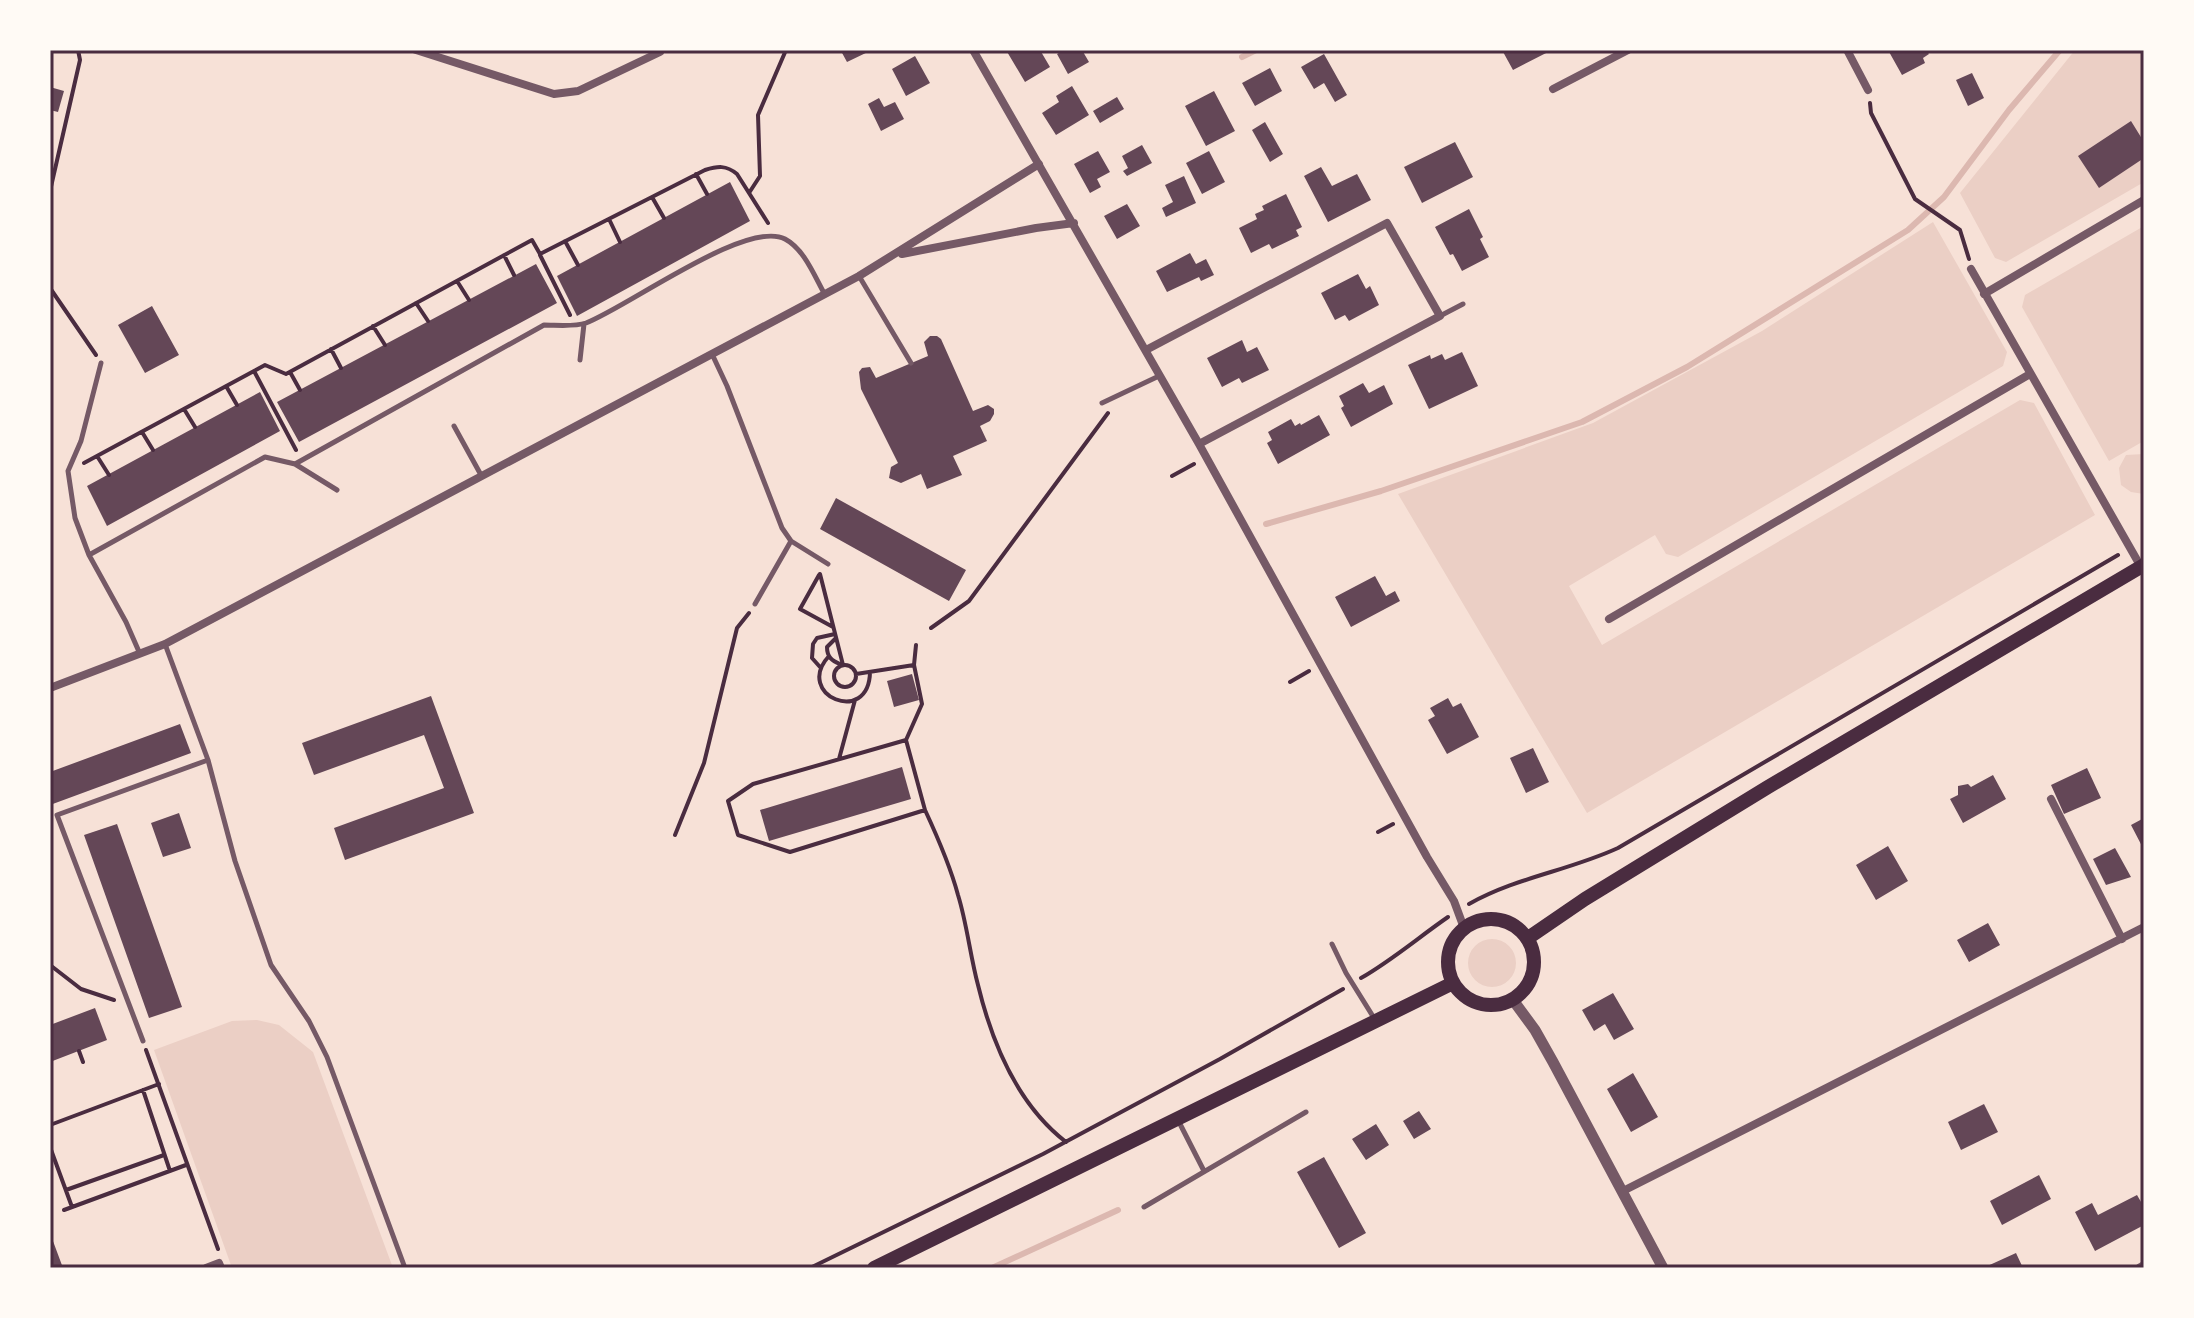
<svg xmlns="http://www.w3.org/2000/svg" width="2194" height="1318" font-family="'Space Grotesk',sans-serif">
  <rect width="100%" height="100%" fill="#f7e1d7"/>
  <path fill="#ebcfc5" d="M2075,50h69v132l-138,80 -11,-4 -35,-65z
    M1933,222l74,130 -4,14 -325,191 -12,-3 -11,-19 -86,51 33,59 418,-245 14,3 61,112 -508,298 -189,-319 195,-71 169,-92z
    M2144,226v218l-2,-2 -33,19 -87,-154 3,-12z
    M2144,454v40l-13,-2 -10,-7 -2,-17 7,-13z
    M1468 963a24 24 0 1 1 48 0a24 24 0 1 1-48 0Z
    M257,1020l22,5 34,27 80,216h-161l-78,-218 78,-29z"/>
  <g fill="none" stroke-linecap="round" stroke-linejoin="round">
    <path stroke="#dcb8b0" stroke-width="6" d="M1242,57l14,-7
      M1266,524l115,-33 201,-69 105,-55 221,-137 36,-33 65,-87 51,-60
      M992,1268l126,-58"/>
  </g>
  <path fill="#644757" d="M872,50l-25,12 -6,-11 2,-1z
    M1006,50h34l10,17 -25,15z
    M1064,50h18l7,12 -21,12 -11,-20z
    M1502,50h50l-39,20z
    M1888,50h38l3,4 -6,4 2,5 -23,12z
    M1324,54l23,41 -12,7 -11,-19 -10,6 -13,-22z
    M915,56l15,27 -24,13 -14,-27z
    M1270,68l12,23 -27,15 -13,-23z
    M1972,73l12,25 -16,8 -12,-26z
    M1072,86l17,29 -33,20 -14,-22 17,-11 -3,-6z
    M50,87l14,4 -6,21 -8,-2z
    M1214,91l21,40 -29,15 -21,-40z
    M1117,97l7,12 -24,14 -7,-12z
    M879,98l5,9 11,-5 9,17 -23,12 -13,-27z
    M2131,121l13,21v16l-45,30 -21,-32z
    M1265,122l18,32 -13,8 -18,-32z
    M1455,142l18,35 -51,26 -18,-36z
    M1142,145l10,18 -25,13 -4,-5 5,-3 -6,-12z
    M1098,151l12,21 -13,7 4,8 -11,6 -16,-29z
    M1209,151l16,31 -23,12 -16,-31z
    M1321,167l11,19 25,-12 14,26 -43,22 -24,-46z
    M1184,176l12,27 -30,14 -4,-9 11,-6 -8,-17z
    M730,182l20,39 -173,95 -20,-40z
    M1286,194l16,33 -6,3 3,6 -27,13 -3,-5 -18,9 -12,-25 18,-9 -2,-5 9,-4 -2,-4z
    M1127,204l13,22 -23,13 -13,-23z
    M1469,209l14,28 -3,2 9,18 -27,14 -9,-17 -3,1 -15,-28z
    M1190,253l6,11 10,-5 8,16 -13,6 -2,-4 -32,15 -11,-21z
    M536,264l21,39 -258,139 -22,-40z
    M1358,274l8,15 4,-3 9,19 -30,16 -4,-6 -10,5 -14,-27z
    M152,306l27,49 -34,18 -27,-48z
    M930,336h7l4,3 32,72 15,-6 6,4v5l-4,7 -10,5 7,15 -34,15 9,19 -35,14 -6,-15 -20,9 -12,-5 2,-11 7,-4 -37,-74 -2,-17 3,-4 8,-1 6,11 52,-22 -4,-14z
    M1242,340l5,12 10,-5 12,23 -27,13 -3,-5 -17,9 -15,-29z
    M1462,352l16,34 -49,23 -21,-44 22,-10 1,4 11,-5 3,6z
    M1363,383l6,10 15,-8 9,19 -42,23 -10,-19 3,-2 -5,-10z
    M260,392l20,39 -173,95 -20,-40z
    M1319,415l11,20 -52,29 -11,-21 5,-3 -4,-8 23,-13 4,7 5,-3 1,2z
    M836,498l130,72 -17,31 -129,-72z
    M1375,576l11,20 9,-5 5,10 -49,26 -16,-30z
    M912,674l7,26 -25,7 -7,-26z
    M431,696l43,117 -129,47 -11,-32 110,-40 -20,-53 -110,40 -12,-32z
    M1448,698l5,9 8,-4 18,34 -32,17 -19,-34 7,-4 -5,-8z
    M180,724l11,29 -141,52v-33z
    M1533,748l16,34 -23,11 -16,-35z
    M902,767l9,32 -142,42 -9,-31z
    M2087,768l14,30 -37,16 -13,-29z
    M1993,775l13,24 -43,24 -13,-24 8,-4v-9l10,-2 3,3z
    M179,813l12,35 -28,9 -12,-34z
    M2144,818v32l-13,-25z
    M117,824l65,183 -33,11 -65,-183z
    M1888,846l20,35 -32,19 -20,-35z
    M2115,848l16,29 -25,8 -13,-26z
    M1988,923l12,22 -31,17 -12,-22z
    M1613,993l21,36 -20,11 -9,-16 -11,7 -12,-21z
    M95,1008l12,32 -57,22v-37z
    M1633,1073l25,44 -27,15 -24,-43z
    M1984,1104l14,28 -37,18 -13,-28z
    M1419,1111l12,18 -17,10 -11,-18z
    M1376,1124l13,21 -23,15 -14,-21z
    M1324,1157l42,76 -27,15 -42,-76z
    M2039,1175l12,24 -49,26 -12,-24z
    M2137,1195l7,12v18l-49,26 -20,-39 17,-9 6,12z
    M50,1233l13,35h-13z
    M2016,1253l7,15h-40z"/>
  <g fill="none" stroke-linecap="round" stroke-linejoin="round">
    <path stroke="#4a2c40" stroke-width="4" d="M1870,103l1,10 44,86 45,31 9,29
      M696,174l11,20
      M50,191l30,-131 -2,-10
      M749,193l11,-17 -2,-61 28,-65
      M652,197l12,21
      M609,219l11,23
      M565,241l13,24
      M504,255l10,20
      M540,255l30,60
      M457,281l12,19
      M50,288l46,67
      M416,303l12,18
      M373,326l12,19
      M331,349l10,19
      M254,371l11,-6 21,9 246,-134 8,14 165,-84c13,-4 21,-5 32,4l31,49
      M290,372l10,18
      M226,386l11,19
      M184,409l11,18
      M142,432l11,18
      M97,456l12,19
      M84,463l170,-92 42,79
      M1172,476l22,-12
      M820,574l23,91
      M819,575l-19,34 33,18
      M931,628l38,-27 139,-188
      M836,638l-9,9c0,10 5,14 13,17
      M829,656c-36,39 40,71 41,16
      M834 676a11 11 0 1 1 22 0a11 11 0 1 1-22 0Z
      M820,667l-8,-9 1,-14 4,-6 18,-4
      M856,674l58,-9
      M1290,682l19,-11
      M906,740l19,70 -135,42 -52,-17 -10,-34 25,-17 153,-44 16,-36 -8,-39 2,-20
      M839,759l16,-59
      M925,810c13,28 25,55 33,85 9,29 12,60 20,90 14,58 39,119 88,157
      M1378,832l15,-8
      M675,835l29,-72 33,-135 12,-15
      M1469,904c48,-27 99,-33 149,-56l500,-293
      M50,965l31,24 33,11
      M1361,978c30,-17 58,-41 87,-61
      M146,1050l72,199
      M79,1051l4,11
      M143,1090l27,81
      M50,1125l109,-41
      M50,1147l22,60
      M66,1190l98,-35
      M64,1210l122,-45
      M810,1268l233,-114 177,-95 123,-70"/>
    <path stroke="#755966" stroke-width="5" d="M859,276l52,87
      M1440,316l23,-12
      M712,354l15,32 55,142 9,13 37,23
      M580,360l4,-36
      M101,363l-20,78 -13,30 7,47 14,37 37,67 14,32
      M1102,403l57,-27
      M454,426l27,49
      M295,464l42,26
      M89,555l176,-98 30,7 249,-139c13,0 30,2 42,-2 42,-16 160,-104 199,-84 19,10 29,36 39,54
      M755,604l36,-63
      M165,644l43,116 27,101 36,104 38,56 18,36 78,211
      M1332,944l14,29 28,45
      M143,1041l-86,-226 151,-55
      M1179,1122l25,49
      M1144,1207l162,-95"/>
    <path stroke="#755966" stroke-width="8" d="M416,50l138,44 24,-3 82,-39
      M973,50l226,394 228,413 27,44 10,27
      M1847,50l21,40
      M1553,89l75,-39
      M902,254l134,-26 38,-5
      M1971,269l170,298
      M1984,294l160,-94
      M1146,350l241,-127 53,93 -241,128
      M1609,619l421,-245
      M50,688l115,-44 694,-368 180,-112
      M2051,799l71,140
      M1623,1191l521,-264
      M206,1268l13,-5 2,5
      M2139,1268l5,-3"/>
    <path stroke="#755966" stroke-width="11" d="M1513,1000l22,30 18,32 110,206"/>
    <path stroke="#4a2c40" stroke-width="14" d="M1448 962a43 43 0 1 1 86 0a43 43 0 1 1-86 0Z
      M1528,938l57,-39 183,-112 376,-222
      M874,1268l579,-285"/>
  </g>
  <rect width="2194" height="1318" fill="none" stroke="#fffaf5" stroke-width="104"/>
  <rect x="52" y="52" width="2090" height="1214" fill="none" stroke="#4a2c40" stroke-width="3"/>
</svg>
